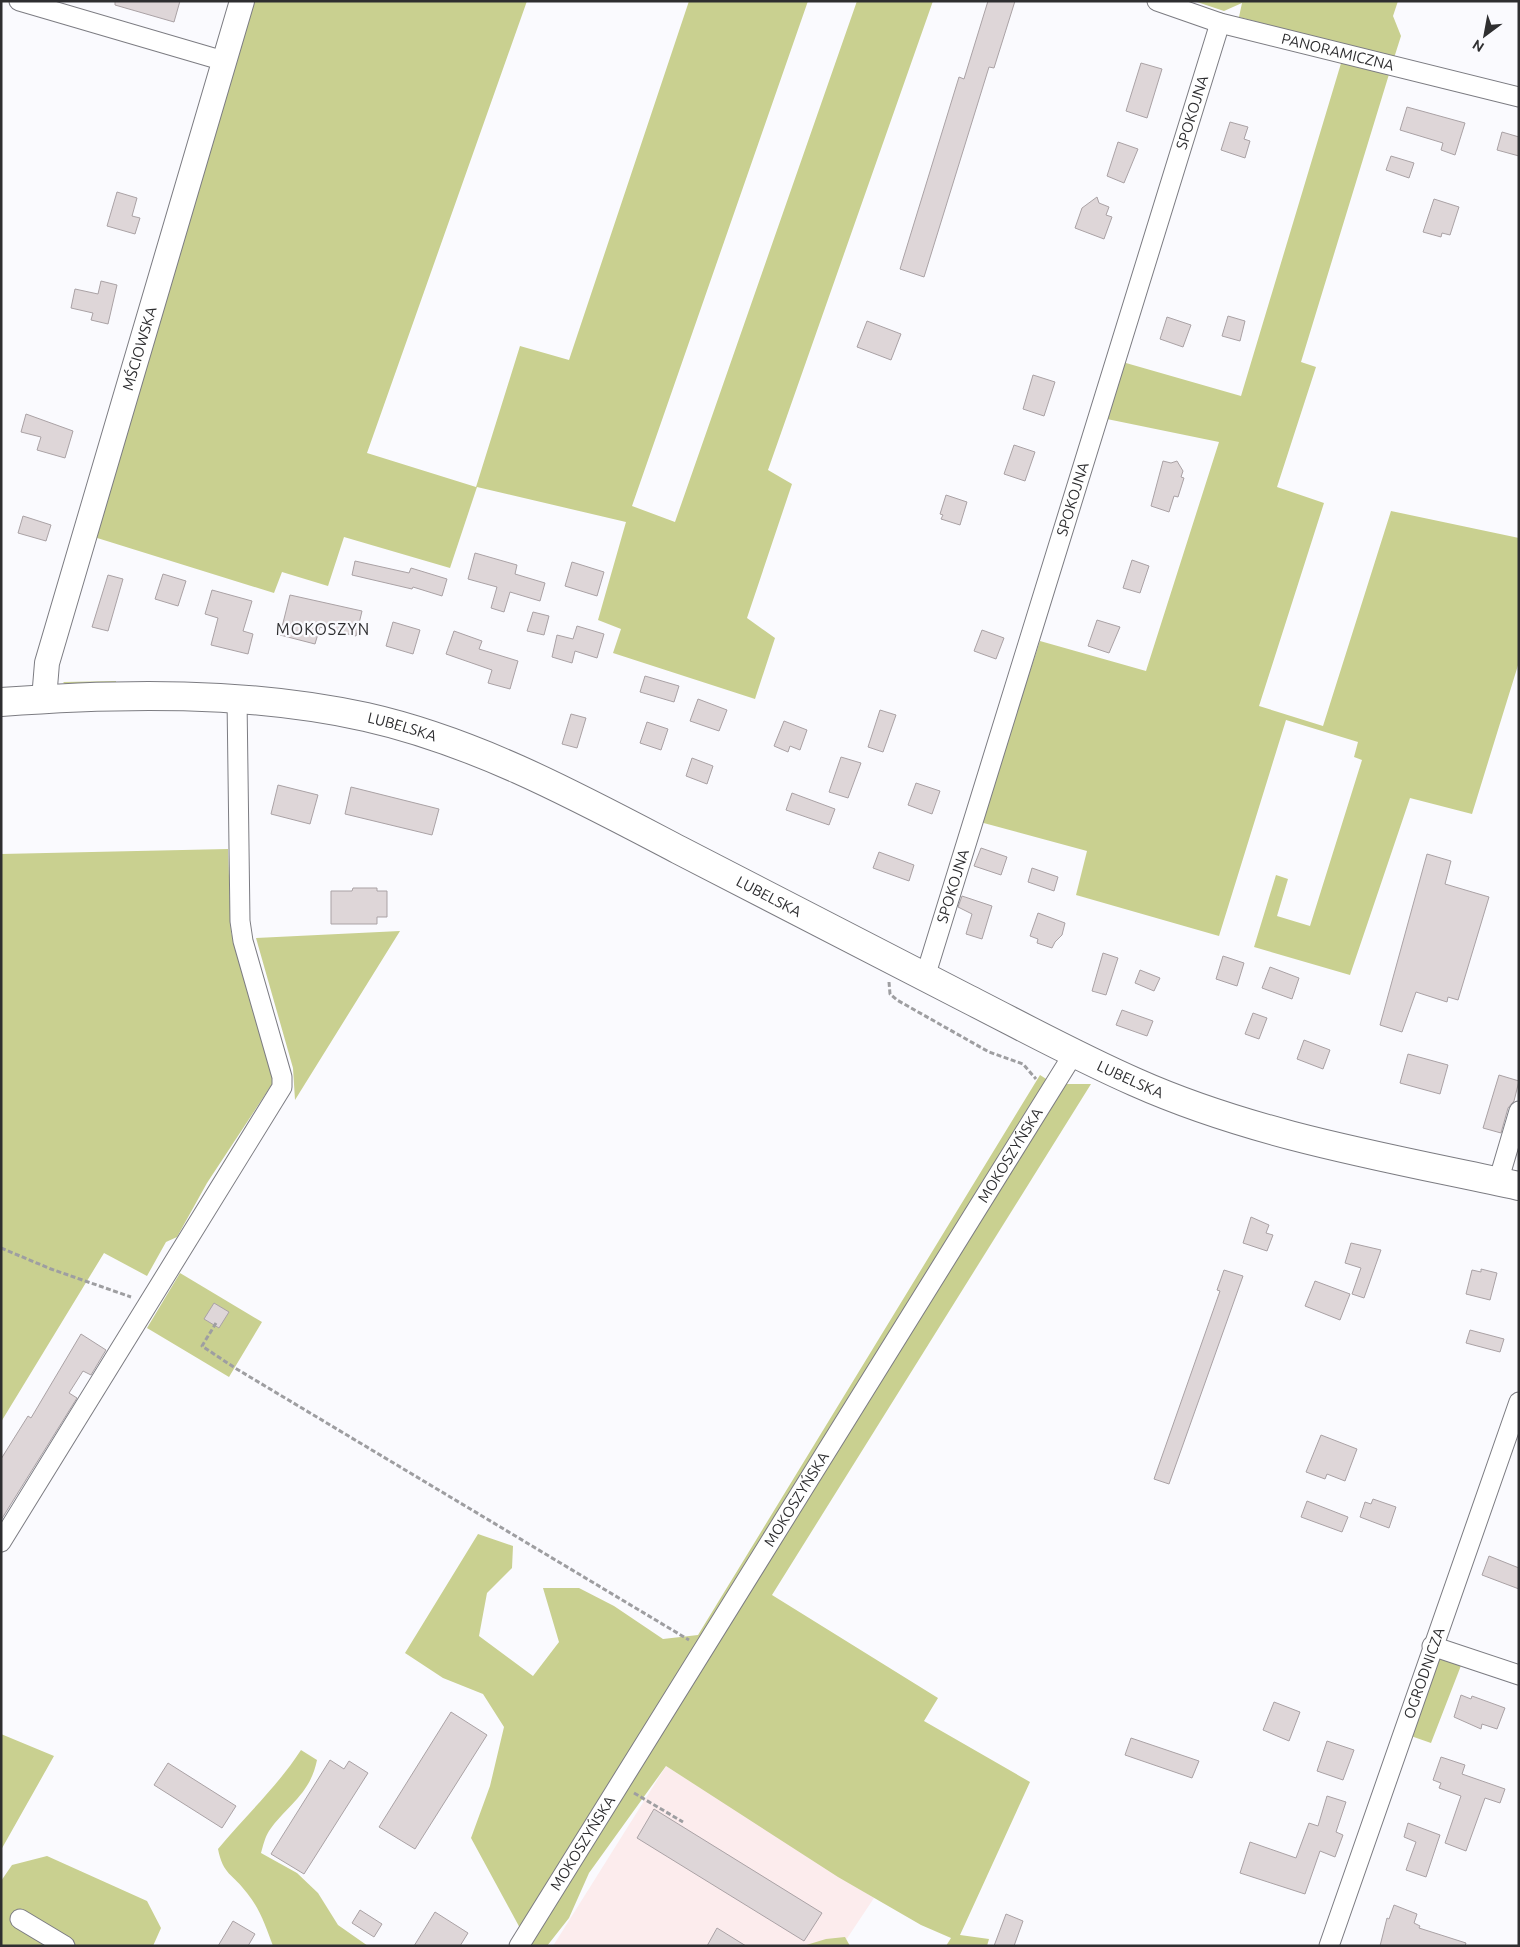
<svg xmlns="http://www.w3.org/2000/svg" width="1520" height="1947" font-family="Ubuntu,sans-serif">
  <rect width="100%" height="100%" fill="#fafafe"/>
  <path fill="#fceced" d="M666,1766l208,132 -32,48h-289z"/>
  <path fill="#c9d090" d="M247,1h280l-160,452 109,34 44,-141 49,14 120,-359h119l-176,505 43,16 182,-521h76l-165,469 24,14 -45,134 28,20 -20,61 -142,-46 8,-24 -23,-9 28,-98 -149,-35 -27,81 -106,-31 -16,49 -46,-14 -8,21 -180,-56z
    M1194,1h204l-5,15 8,20 -7,22 -155,-41 3,-14 -18,8z
    M1342,60l48,11 -89,291 15,5 -39,120 47,16 -65,203 64,20 68,-215 128,27v124l-47,152 -62,-16 -60,177 -96,-28 22,-72 12,4 -11,37 33,10 52,-166 -8,-3 4,-15 -72,-22 -67,216 -143,-41 11,-44 -107,-29 60,-181 106,30 73,-229 -117,-24 17,-57 122,35z
    M116,681v5l-50,-1 -3,-3z
    M228,849l3,83 43,149 -67,102 -30,54 -11,5 -19,34 -43,-23 -103,169v-568z
    M400,931l-105,169 -2,-32 -37,-130z
    M1040,1075l14,9h37l-319,511 166,103 -14,23 106,61 -70,153 29,4 -2,7h-41l5,-8 -30,-13 -83,-48 -172,-111 -77,107 -20,45 -22,28h-35l9,-16 -50,-92 19,-52 14,-59 -21,-33 -40,-16 -38,-25 73,-119 35,12 -1,22 -25,25 -8,43 54,40 26,-34 -16,-54h36l35,18 49,33 35,-4z
    M180,1273l82,49 -33,55 -82,-49z
    M1436,1655l26,8 -31,80 -23,-8z
    M1,1734l53,22 -53,94z
    M301,1750l16,10c-7,35 -30,45 -48,71 -4,6 -6,15 -8,22l36,20 21,20 20,32 30,21h-95c-7,-19 -13,-37 -26,-53 -14,-19 -24,-18 -29,-44 28,-34 59,-62 83,-99z
    M47,1856l100,45 14,27 -8,18h-152v-65l11,-16z
    M845,1937l5,9h-47l23,-7z"/>
  <path fill="#ded6d8" stroke="#aaa2a5" d="M115,1h65l-6,21 -59,-17z
    M988,1h27l-21,67 -5,-1 -65,210 -24,-8 59,-192 5,2z
    M1141,63l21,6 -15,49 -21,-7z
    M1407,107l58,16 -10,32 -14,-5 2,-7 -43,-13z
    M1230,122l18,5 -4,12 6,2 -5,17 -24,-8z
    M1502,132l17,5v19l-22,-6z
    M1118,142l20,7 -14,34 -17,-7z
    M1391,156l23,7 -5,15 -23,-8z
    M117,192l20,6 -5,18 8,2 -5,16 -28,-8z
    M1097,197l2,6 10,4 -3,8 6,2 -8,22 -29,-11 7,-20z
    M1434,199l25,8 -9,28 -8,-2 -1,4 -18,-5z
    M101,281l16,4 -9,39 -17,-4 2,-7 -22,-5 4,-19 23,5z
    M1228,316l17,5 -5,20 -18,-5z
    M1167,317l24,8 -8,22 -23,-8z
    M867,321l34,13 -10,26 -34,-13z
    M1033,375l22,7 -11,34 -21,-7z
    M26,414l47,17 -8,27 -28,-8 4,-13 -20,-5z
    M1014,445l21,7 -10,29 -21,-7z
    M1163,461l8,2 6,-2 6,10 -2,6 3,1 -6,19 -4,-1 -5,16 -18,-6z
    M946,495l21,7 -7,23 -19,-6 2,-4 -3,-1z
    M23,516l28,9 -5,16 -28,-8z
    M475,553l42,12 -2,9 30,9 -5,18 -30,-9 -6,20 -13,-4 6,-21 -29,-8z
    M1132,560l17,6 -9,27 -17,-5z
    M355,561l54,12 2,-5 36,11 -5,17 -29,-9 -1,2 -60,-14z
    M572,562l32,10 -7,24 -32,-10z
    M163,574l23,7 -8,25 -23,-7z
    M108,575l15,4 -15,52 -16,-4z
    M212,590l40,11 -9,30 10,3 -5,20 -37,-9 7,-27 -13,-4z
    M290,595l72,16 -6,25 -36,-9 -5,17 -35,-9z
    M533,612l16,4 -5,19 -17,-4z
    M1097,620l23,7 -11,26 -21,-7z
    M393,622l27,8 -7,24 -27,-8z
    M577,626l27,8 -7,24 -22,-7 -3,12 -20,-6 5,-22 16,4z
    M982,630l22,8 -8,21 -22,-8z
    M454,631l28,10 -3,8 39,12 -8,28 -22,-6 4,-13 -46,-16z
    M645,676l34,10 -5,16 -34,-10z
    M698,699l29,11 -8,21 -29,-10z
    M880,710l16,5 -13,37 -15,-5z
    M571,714l15,4 -9,30 -15,-4z
    M784,721l23,9 -7,20 -10,-4 -2,6 -14,-6z
    M647,722l21,7 -7,21 -21,-7z
    M841,757l20,6 -13,35 -19,-6z
    M692,758l21,8 -6,18 -21,-8z
    M916,783l24,8 -8,23 -24,-9z
    M278,785l40,10 -8,29 -39,-10z
    M351,787l88,22 -7,26 -87,-21z
    M792,793l43,16 -6,16 -43,-15z
    M981,848l26,9 -6,18 -27,-9z
    M879,852l35,13 -5,16 -36,-13z
    M1427,854l24,7 -6,23 44,13 -31,103 -10,-3 -1,5 -31,-10 -14,40 -22,-7z
    M1032,868l26,9 -4,14 -26,-9z
    M353,888h24v3h10v26h-10v7h-46v-33h21z
    M962,896l30,10 -10,33 -16,-5 6,-20 -14,-7z
    M1038,913l27,10 -3,12 -7,7 -3,6 -15,-5 1,-4 -8,-3z
    M1103,953l15,5 -12,37 -14,-4z
    M1223,956l21,7 -7,23 -21,-7z
    M1270,967l29,11 -7,21 -30,-11z
    M1140,970l20,8 -6,13 -19,-8z
    M1122,1010l31,11 -6,15 -31,-11z
    M1253,1013l14,5 -8,21 -14,-5z
    M1304,1040l26,10 -7,19 -26,-10z
    M1408,1054l40,11 -8,29 -40,-11z
    M1499,1075l20,6 -5,20 -6,7 -7,25 -18,-5z
    M1251,1217l18,8 -3,8 7,2 -6,16 -24,-8z
    M1351,1243l30,7 -17,48 -12,-4 9,-26 -16,-5z
    M1481,1269l16,4 -7,27 -24,-6 6,-24 9,2z
    M1224,1270l19,6 -74,208 -15,-5 66,-188 -3,-1z
    M1315,1281l35,13 -10,26 -35,-14z
    M214,1303l15,9 -10,16 -15,-9z
    M1470,1330l34,9 -4,13 -34,-9z
    M81,1334l25,16 -15,25 -8,-4 -14,22 8,5 -76,122v-61l27,-43 3,2z
    M1321,1435l36,14 -12,32 -18,-7 -2,5 -19,-7z
    M1373,1499l23,8 -7,21 -29,-11 5,-15 6,2z
    M1307,1501l41,16 -6,15 -41,-15z
    M1489,1556l30,12v21l-37,-14z
    M1461,1695l10,4 1,-3 33,12 -8,21 -15,-5 -1,5 -27,-12z
    M1274,1702l26,10 -11,29 -26,-11z
    M451,1712l36,23 -72,114 -36,-22z
    M1131,1738l68,23 -7,17 -67,-23z
    M1327,1741l27,9 -11,30 -26,-9z
    M1441,1757l24,8 -3,9 43,15 -5,14 -15,-5 -19,53 -21,-8 16,-47 -22,-8 2,-5 -8,-3z
    M330,1760l14,9 5,-8 19,12 -64,101 -33,-20z
    M168,1763l68,43 -14,22 -68,-43z
    M1327,1796l19,6 -10,30 7,3 -8,22 -15,-6 -15,43 -65,-21 10,-31 46,16 13,-35 9,3z
    M654,1809l168,104 -18,28 -167,-103z
    M1408,1823l32,12 -14,42 -20,-7 10,-28 -12,-5z
    M1394,1905l23,9 -3,9 6,3 -1,2 47,15 -1,3h-85l7,-28 2,1z
    M360,1910l22,14 -8,13 -22,-14z
    M435,1912l33,21 -8,13h-46z
    M1006,1914l17,7 -9,25h-20z
    M233,1921l22,13 -7,12h-30z
    M717,1928l29,18h-39z"/>
  <g fill="none" stroke-linecap="round" stroke-linejoin="round">
    <g stroke="#7c7c82" stroke-width="21">
      <g id="minor">
        <path d="M19,1l205,60"/>
        <path id="s1" d="M1157,1l63,22 299,74"/>
        <path id="s2" d="M925,977l295,-954"/>
        <path d="M1498,1182l21,-71"/>
        <path d="M1,1542l281,-455v-10l-39,-136 -3,-20 -3,-222"/>
        <path d="M1432,1646l87,29"/>
        <path d="M20,1919l45,27"/>
        <path id="s3" d="M519,1946l555,-893"/>
        <path id="s4" d="M1329,1946l190,-544"/>
      </g>
    </g>
    <g stroke="#7c7c82" stroke-width="26">
      <g id="tertiary">
        <path id="s5" d="M44,699l3,-36 195,-662"/>
      </g>
    </g>
    <g stroke="#7c7c82" stroke-width="30">
      <g id="secondary">
        <path id="s6" d="M1,702c120,-9 246,-11 365,15 111,25 212,80 313,133 96,50 192,100 289,149 55,28 110,58 167,83 121,54 255,76 384,104"/>
      </g>
    </g>
    <path stroke="#9e9ea1" stroke-width="3" stroke-dasharray="5 2.5" stroke-linecap="butt" d="M889,982l1,12 7,6 92,52 34,12 13,15
      M1,1248l50,21 80,28
      M216,1323l-14,23 33,22 454,272
      M634,1793l49,29"/>
    <use href="#minor" stroke="#fff" stroke-width="19"/>
    <use href="#tertiary" stroke="#fff" stroke-width="24"/>
    <use href="#secondary" stroke="#fff" stroke-width="28"/>
  </g>
  <g text-anchor="middle" stroke-width="4.5" stroke-linejoin="round" paint-order="stroke">
    <g font-size="15" fill="#2e2e30" stroke="#fafafe">
      <text dy="5" stroke="none"><textPath href="#s1" startOffset="188">PANORAMICZNA</textPath></text>
      <text dy="5" stroke="none"><textPath href="#s2" startOffset="905">SPOKOJNA</textPath></text>
      <text dy="5" stroke="none"><textPath href="#s5" startOffset="364">MŚCIOWSKA</textPath></text>
      <text dy="5" stroke="none"><textPath href="#s2" startOffset="500">SPOKOJNA</textPath></text>
      <text dy="5" stroke="none"><textPath href="#s6" startOffset="404">LUBELSKA</textPath></text>
      <text dy="5" stroke="none"><textPath href="#s2" startOffset="95">SPOKOJNA</textPath></text>
      <text dy="5" stroke="none"><textPath href="#s6" startOffset="809">LUBELSKA</textPath></text>
      <text dy="5" stroke="none"><textPath href="#s6" startOffset="1214">LUBELSKA</textPath></text>
      <text dy="5" stroke="none"><textPath href="#s3" startOffset="931">MOKOSZYŃSKA</textPath></text>
      <text dy="5" stroke="none"><textPath href="#s3" startOffset="526">MOKOSZYŃSKA</textPath></text>
      <text dy="5" stroke="none"><textPath href="#s4" startOffset="289">OGRODNICZA</textPath></text>
      <text dy="5" stroke="none"><textPath href="#s3" startOffset="121">MOKOSZYŃSKA</textPath></text>
    </g>
    <g font-size="16" letter-spacing="1" fill="#2e2e30" stroke="#fafafe">
      <text x="323" y="635">MOKOSZYN</text>
    </g>
  </g>
  <rect width="1520" height="1947" fill="none" stroke="#2e2e30" stroke-width="5"/>
  <g transform="translate(1485 35) rotate(212)" stroke="#fafafe" stroke-width="4" paint-order="stroke">
  <path d="M0-4L9 19L0 12L-9 19Z" fill="#2e2e30"/>
  <text y="-8" font-size="14" font-weight="bold" text-anchor="middle" fill="#2e2e30">N</text>
  </g>
</svg>
